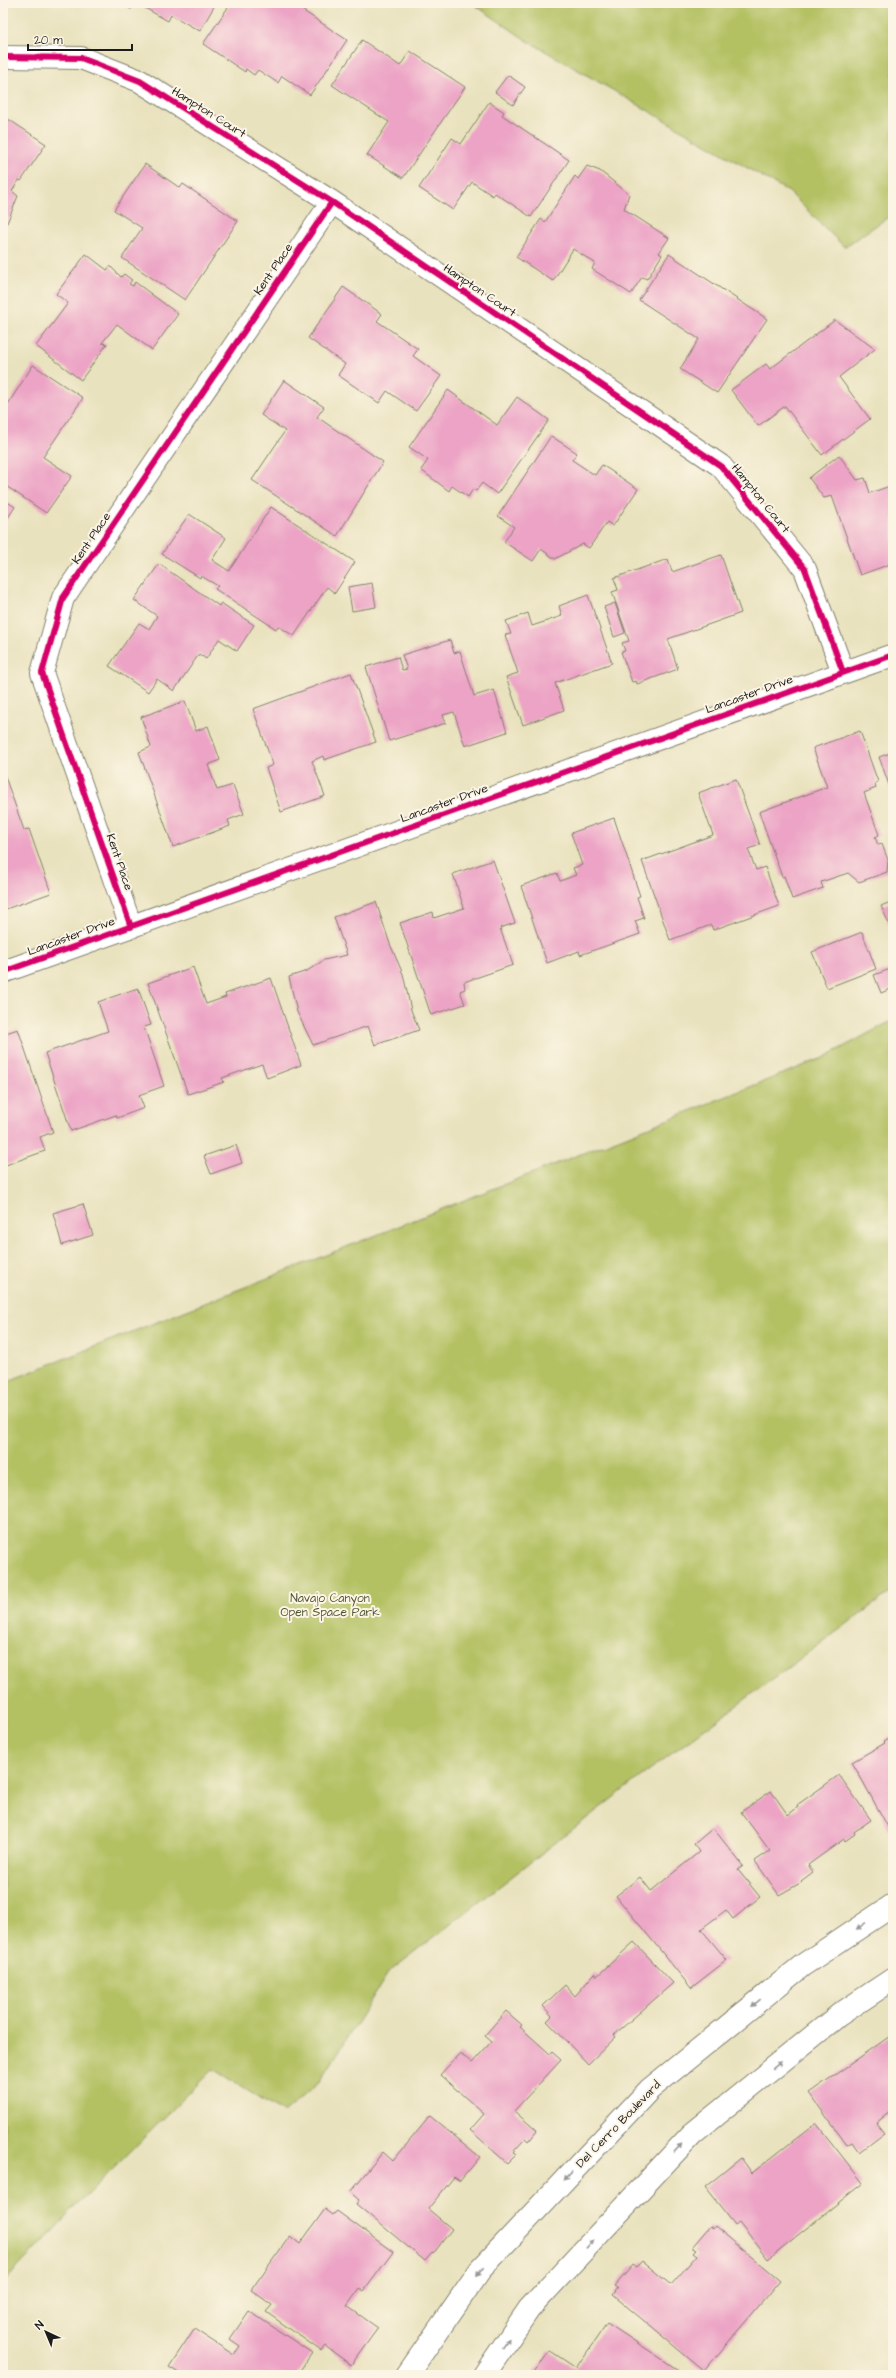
<svg xmlns="http://www.w3.org/2000/svg" width="896" height="2378" font-family="'Architects Daughter',sans-serif">
  <rect width="100%" height="100%" fill="#fcf5e5"/>
  <filter id="ink" filterUnits="userSpaceOnUse"><feTurbulence type="fractalNoise" baseFrequency=".025" numOctaves="2"/><feDisplacementMap in="SourceGraphic" scale="8" xChannelSelector="R" yChannelSelector="G"/><feConvolveMatrix kernelMatrix="1 2 1 2 8 2 1 2 1" color-interpolation-filters="sRGB"/></filter>
  <filter id="wash" filterUnits="userSpaceOnUse"><feTurbulence type="fractalNoise" baseFrequency=".012" numOctaves="4" result="noise"/><feDisplacementMap in="SourceGraphic" scale="16" xChannelSelector="R" yChannelSelector="G"/><feGaussianBlur stdDeviation="0.9" result="paint"/><feColorMatrix in="noise" values="0 0 0 0 0 0 0 0 0 0 0 0 0 0 0 0 0 1.4 0 .05"/><feComposite in="paint" operator="in"/></filter>
  <g filter="url(#wash)">
    <rect width="100%" height="100%" fill="#e9e2be"/>
    <path fill="#b4c163" stroke="#686e40" d="M472,3h421v211l-49,33 -55,-55 -263,-152z
      M893,1020v570l-257,190 -248,193 -67,107 -38,33 -70,-44 -125,125 -85,89v-900l820,-325z"/>
    <g id="blocks">
      <path fill="#eca3c5" d="M120,3h14l-3,6z
        M136,3h80l-16,28 -29,-16 -3,6z
        M231,3h63l2,3 51,34 -37,55 -28,-19 -4,7 -20,-13 -4,5 -8,-6 -1,3 -42,-28z
        M362,40l38,26 10,-15 55,36 -62,91 -36,-23 22,-33 -57,-37z
        M508,75l17,12 -12,18 -18,-13z
        M489,102l15,10 -2,3 67,45 -38,57 -36,-24 -2,3 -21,-14 -19,28 -34,-22 33,-50 9,6z
        M8,119l38,25 -25,37 -2,-1 -7,11 6,5 -11,27 -4,4v-101z
        M145,164l35,24 3,-4 55,37 -53,79 -63,-42 20,-30 -28,-18z
        M587,166l13,5 29,23 -5,15 45,29 -10,15 3,2 -15,24 -5,-2 -11,17 -39,-25 3,-6 -22,-14 -20,32 -37,-24 25,-38 4,3 30,-46 3,3z
        M86,254l21,16 3,-4 11,11 3,-3 8,6 -3,4 4,2 2,-4 43,32 -26,36 -35,-26 -15,19 5,1 -26,36 -45,-34 32,-43 -12,-9z
        M669,254l98,65 -50,74 -37,-24 19,-30 -60,-39z
        M343,287l39,27 -5,7 41,28 -5,7 28,20 -25,35 -29,-20 -8,12 -41,-28 7,-11 -37,-26z
        M835,320l40,29 -36,28 31,42 -48,36 -37,-49 -27,20 -27,-36 35,-26 4,5z
        M33,365l50,33 -40,59 29,19 -26,37 -43,-29v-72z
        M284,380l40,27 -7,10 66,45 -46,74 -85,-56 33,-49 -24,-16z
        M448,390l49,35 20,-28 32,23 -52,74 -15,-11 -6,8 -3,-2 -5,8 -16,-11 -3,5 -28,-21 7,-10 -19,-13z
        M551,436l26,17 -5,7 23,15 7,-10 36,24 -25,37 -6,-4 -18,26 -6,-4 -28,15 -14,-10 -8,12 -29,-19 10,-15 -16,-11z
        M839,455l18,25 8,-2 5,15 23,-8v78l-33,12 -28,-79 -8,2 -15,-20z
        M3,499l12,8 -12,18z
        M271,507l84,55 -20,31 -8,-6 -33,49 -16,-10 -2,3 -61,-40 3,-3 -17,-10 -1,2 -38,-24 27,-40 37,24 -14,22 17,11z
        M721,555l20,58 -73,26 10,30 -41,15 -1,-3 -4,1 -11,-30 4,-1 -3,-8 7,-2 -17,-49 6,-2 -4,-12 54,-19 4,13z
        M159,564l60,42 2,-3 33,22 -17,26 -18,-12 -13,20 -7,-5 -25,37 -17,-12 -9,13 -39,-26 30,-43 10,6 8,-13 -23,-16z
        M372,583l4,24 -24,4 -4,-24z
        M588,595l24,68 -57,20 9,27 -41,15 -17,-48 12,-4 -13,-38 6,-1 -5,-13 22,-8 4,13 30,-10 -3,-10z
        M615,603l10,30 -11,4 -10,-30z
        M450,640l4,13 6,-2 14,45 20,-6 13,42 -42,14 -11,-34 -11,3 3,8 -57,18 -23,-74 32,-10 4,13 5,-1 -5,-14z
        M351,673l25,69 -52,18 -1,-4 -11,5 13,35 -44,16 -15,-44 7,-3 -20,-56z
        M185,701l11,30 12,-5 12,34 -12,5 9,25 16,-5 11,29 -16,6 2,6 -57,21 -34,-95 12,-5 -10,-30z
        M860,731l18,51 -3,1 1,5 -12,5 15,42 -4,2 3,8 4,-1 6,16 -1,12 -28,10 -11,-9 -27,9 2,6 -31,11 -8,-23 -2,1 -23,-65 68,-25 -14,-39z
        M893,752v44l-14,-39z
        M3,771l21,59 5,-1 22,64 -48,17z
        M736,779l24,66 -12,4 8,21 9,-3 14,39 -66,24 -2,-5 -41,15 -28,-79 71,-26 -15,-42z
        M614,818l26,78 -3,1 7,21 -9,3 5,13 -60,21 -1,-4 -32,12 -26,-77 36,-13 3,8 16,-6 -3,-7 9,-3 -11,-32z
        M493,860l22,63 -15,5 13,37 -49,17 1,7 -5,2 5,13 -34,11 -31,-92 33,-11 1,6 30,-10 -11,-34z
        M893,901v24l-3,1 -9,-20z
        M376,902l14,42 13,30 8,36 8,20 -44,15 -7,-19 -55,19 -16,-33 -8,-35 18,-6 17,-11 23,-5 -13,-38z
        M862,932l14,37 -49,19 -15,-36z
        M193,967l13,37 20,-7 -1,-3 46,-16 30,87 -34,13 -5,-14 -40,14 2,4 -36,12 -40,-111z
        M893,968v20l-12,5 -7,-18z
        M138,988l13,37 -7,2 20,59 -25,9 5,13 -27,10 -1,-3 -45,16 -26,-78 63,-22 -10,-29z
        M18,1029l35,103 -13,5 5,14 -42,15v-132z
        M236,1145l6,18 -31,11 -7,-18z
        M83,1204l10,31 -31,10 -9,-32z
        M893,1735v101l-41,-74 33,-19 -2,-2z
        M839,1775l32,45 -17,12 1,2 -10,7 -1,-2 -36,26 5,7 -12,9 1,1 -23,13 -24,-34 15,-10 -29,-39 30,-21 17,24 10,-8 -1,-2z
        M713,1828l30,38 -5,4 22,27 -27,22 -7,-9 -25,19 26,31 -36,28 -75,-92 24,-19 11,14 48,-39 -5,-8z
        M634,1942l39,41 -59,52 2,2 -28,27 -41,-43 5,-5 -9,-10 22,-21 10,11 20,-23 2,3z
        M506,2011l16,14 -2,2 30,27 2,-2 9,8 -47,51 23,20 -8,10 -3,-3 -13,14 3,2 -9,9 -37,-33 14,-16 -44,-39 20,-22 12,10 20,-22 -7,-6z
        M893,2034v79l-2,-2 -15,12 8,10 -25,19 -7,-10 -5,3 -38,-52z
        M430,2116l50,41 -20,24 -6,-4 -26,32 24,20 -19,25 -1,-1 -7,8 -69,-57 3,-4 -9,-8 33,-40 10,9z
        M816,2123l47,60 -95,76 -29,-37 -4,3 -30,-38 36,-29 11,15z
        M325,2209l8,6 4,-4 56,41 -29,39 -4,-3 -13,18 31,22 -27,37 -26,-19 -4,5 -55,-39 6,-7 -21,-15 39,-54 10,8z
        M710,2226l3,2 2,-2 65,55 -76,90 -91,-76 5,-7 -3,-2 18,-21 3,2 6,-6 29,24 26,-30 -4,-3 3,-3 -4,-2z
        M249,2311l63,42 -15,22h-115l-13,-8 25,-38 40,26 6,-9 -10,-7z
        M607,2323l73,48 -3,4h-144l16,-25 27,18z"/>
    </g>
  </g>
  <g filter="url(#ink)">
    <use href="#blocks" fill-opacity="0" stroke="#827f6d" stroke-width="1"/>
    <g fill="none" stroke-linecap="round" stroke-linejoin="round">
      <g stroke="#827f6d" stroke-width="24">
        <path id="minor" d="M3,57l78,1 59,23 192,121 389,264 84,103 38,103
          M131,927l-89,-254 21,-75 269,-396
          M3,972l890,-317
          M407,2375l73,-105 170,-181 153,-124 90,-60
          M484,2375l45,-66 163,-175 147,-119 54,-36"/>
      </g>
      <use href="#minor" stroke="#fff" stroke-width="22"/>
      <g stroke="#fcf5e5" stroke-width="8">
        <path id="cycleway" d="M3,57l78,1 59,23 192,121 389,264 84,103 38,103
          M131,927l-89,-254 21,-75 269,-396
          M3,972l890,-317"/>
      </g>
      <use href="#cycleway" stroke="#d6006c" stroke-width="6"/>
    </g>
    <defs><path id="oneway-solid" d="M-6-.8H1V-3.2L6.5 0L1 3.2V.8H-6Z"/></defs>
    <g fill="#999">
      <use href="#oneway-solid" transform="translate(861 1926) rotate(146)"/>
      <use href="#oneway-solid" transform="translate(756 2003) rotate(141)"/>
      <use href="#oneway-solid" transform="translate(777 2065) rotate(-39)"/>
      <use href="#oneway-solid" transform="translate(678 2148) rotate(-47)"/>
      <use href="#oneway-solid" transform="translate(568 2176) rotate(133)"/>
      <use href="#oneway-solid" transform="translate(590 2244) rotate(-47)"/>
      <use href="#oneway-solid" transform="translate(480 2272) rotate(128)"/>
      <use href="#oneway-solid" transform="translate(506 2343) rotate(-56)"/>
    </g>
  </g>
  <g text-anchor="middle" stroke-width="4" stroke-linejoin="round" paint-order="stroke">
    <g font-size="12" fill="#1c1c1c" stroke="#fcf5e5">
      <text transform="translate(209 112) rotate(32)" y="4">Hampton Court</text>
      <text transform="translate(273 269) rotate(-56)" y="4">Kent Place</text>
      <text transform="translate(480 290) rotate(34)" y="4">Hampton Court</text>
      <text transform="translate(761 498) rotate(51)" y="4">Hampton Court</text>
      <text transform="translate(91 538) rotate(-56)" y="4">Kent Place</text>
      <text transform="translate(749 694) rotate(-20)" y="4">Lancaster Drive</text>
      <text transform="translate(444 803) rotate(-20)" y="4">Lancaster Drive</text>
      <text transform="translate(120 862) rotate(71)" y="4">Kent Place</text>
      <text transform="translate(71 936) rotate(-20)" y="4">Lancaster Drive</text>
      <text transform="translate(618 2124) rotate(-46)" y="4">Del Cerro Boulevard</text>
    </g>
    <g font-size="12" fill="#515635" stroke="#fcf5e5">
      <text x="330" y="1602">Navajo Canyon<tspan x="330" dy="14">Open Space Park</tspan></text>
    </g>
  </g>
  <rect width="896" height="2378" fill="none" stroke="#fcf5e5" stroke-width="16"/>
  <g transform="translate(46 2332) rotate(316)" stroke="#fcf5e5" stroke-width="3" paint-order="stroke">
  <path d="M0-3L7 15L0 10L-7 15Z" fill="#1c1c1c"/>
  <text y="-6" font-size="11" font-weight="bold" text-anchor="middle" fill="#1c1c1c">N</text>
  </g>
  <path d="M28 44v6h104v-6" fill="none" stroke="#1c1c1c" stroke-width="2"/>
  <text x="34" y="44" font-size="12" fill="#1c1c1c" stroke="#fcf5e5" stroke-width="3" paint-order="stroke">20 m</text>
</svg>
